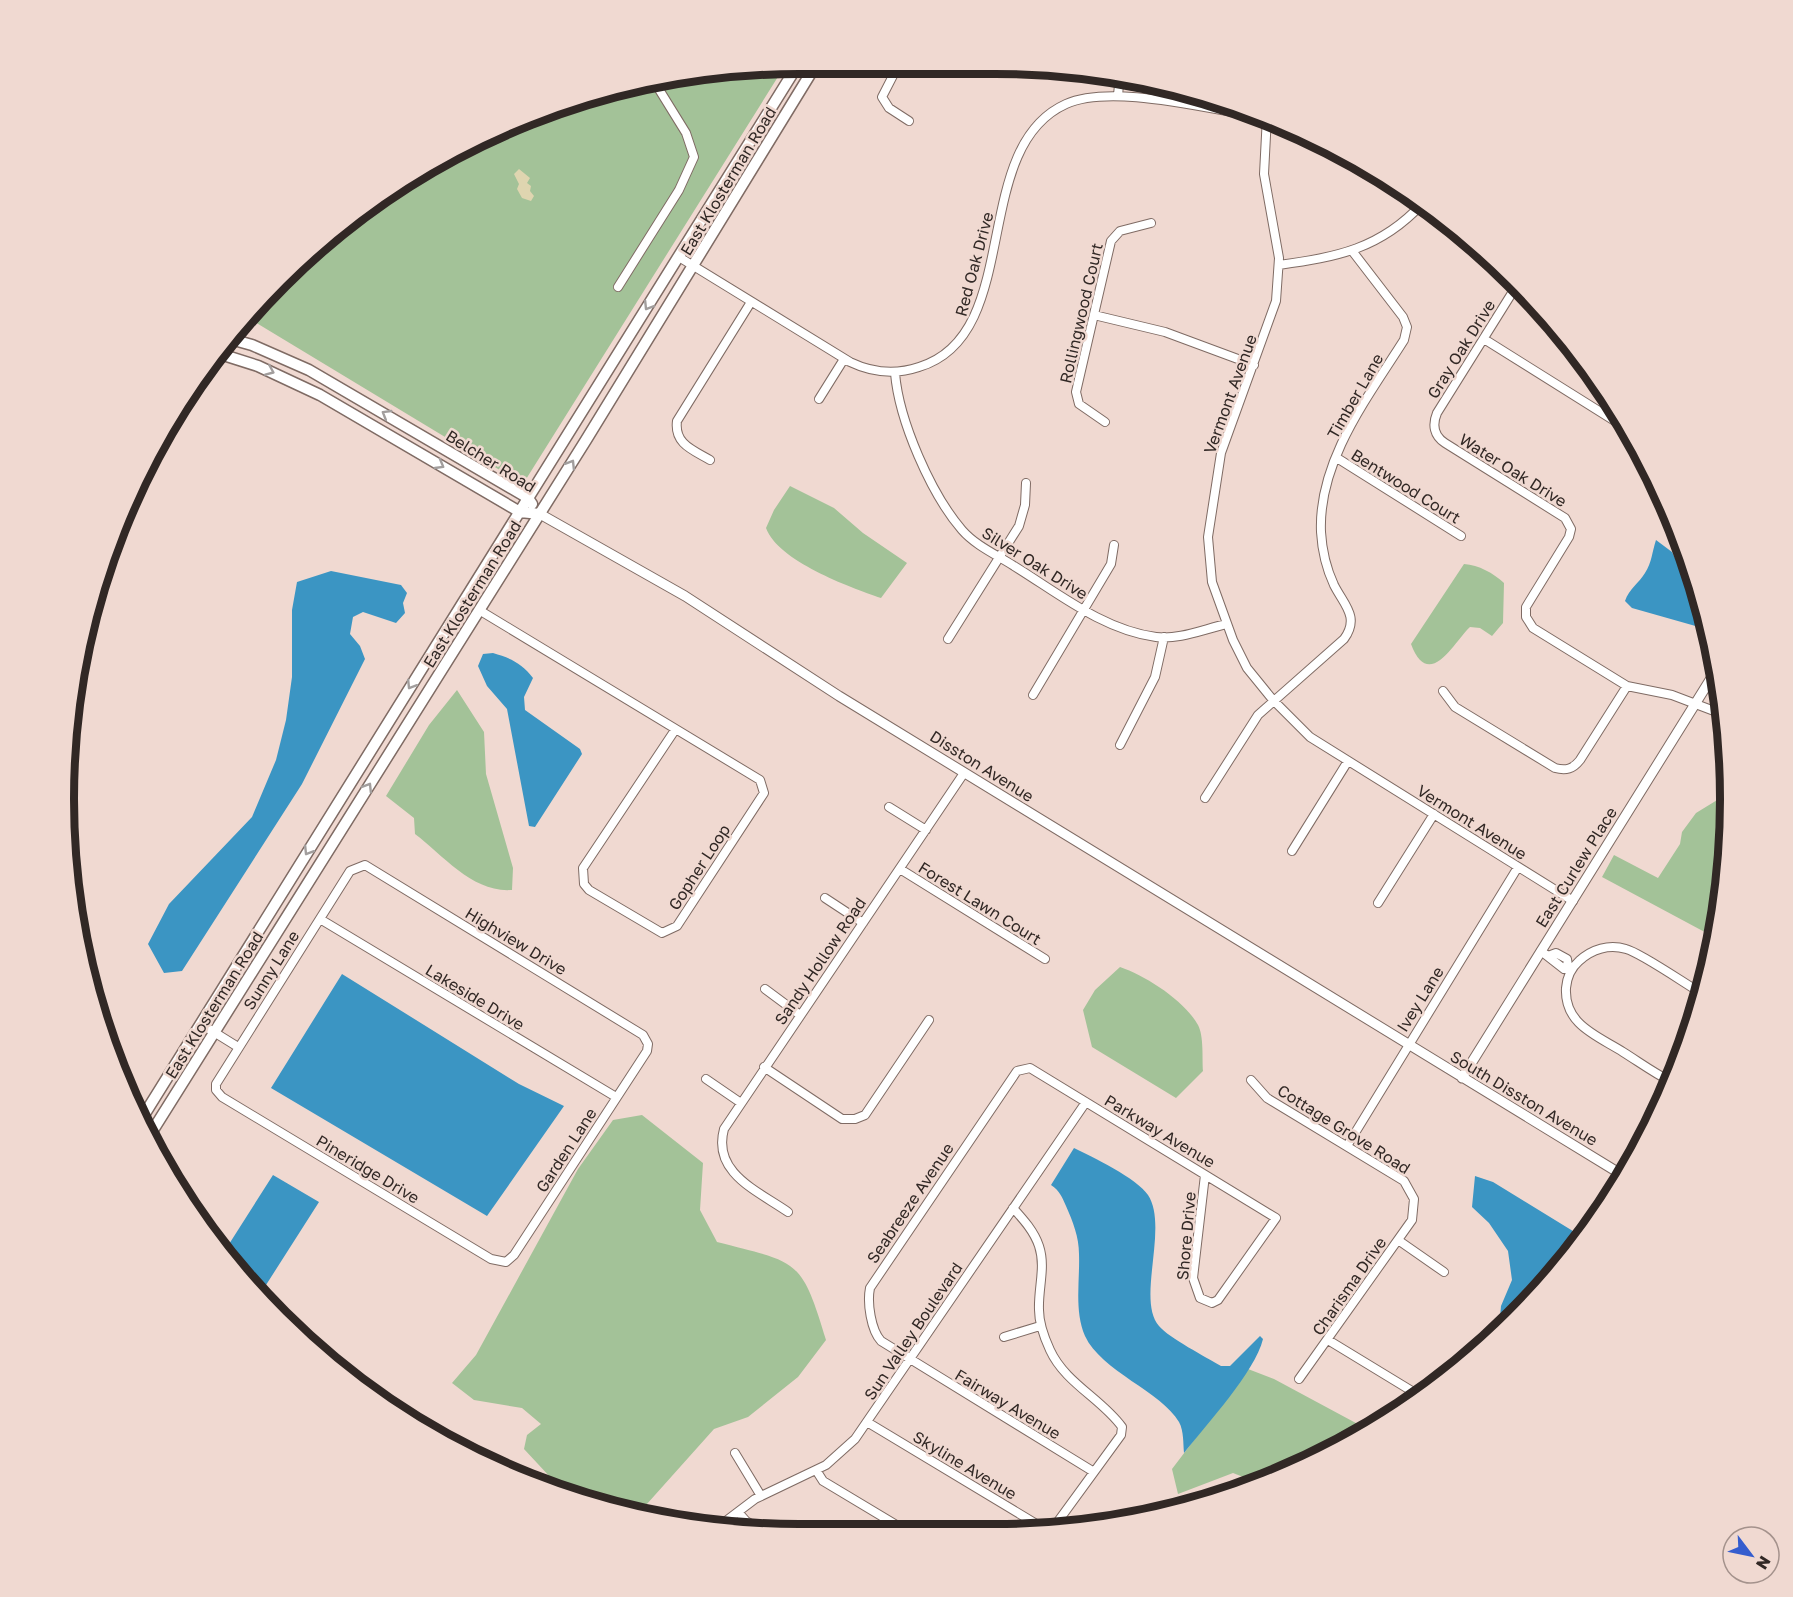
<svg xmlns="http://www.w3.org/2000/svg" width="1793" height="1597" font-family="'Golos Text',sans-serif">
  <rect width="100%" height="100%" fill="#f0d9d1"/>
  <path fill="#a3c298" d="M786,64l-263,420 -275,-166 102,-103 124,-76 181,-62z
    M790,486l44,22 29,25 44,30 -26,35c-32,-11 -103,-37 -115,-70l8,-18z
    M1464,564c15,1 29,9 40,19l-1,40 -11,13 -12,-8 -10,-1c-16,15 -41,65 -59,17z
    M457,690l27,42 2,42 27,94 -1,22c-39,3 -68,-34 -97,-56l-1,-16 -28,-22 43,-71z
    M1727,794l-3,101 -10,42 -112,-60 12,-22 44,23 22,-34 2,-12 14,-19z
    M1120,967c26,9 64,33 78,58 6,11 4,34 5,46l-27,27 -84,-51 -9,-37 12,-20z
    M642,1115l61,48 -3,47 17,32c81,21 84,15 109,98l-28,37 -50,40 -34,12 -76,85 -30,-5 -44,-17 -40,-43 3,-14 14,-11 -19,-16 -48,-8 -22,-17 24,-28 102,-186 35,-49z
    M1248,1369l26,10 93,50 -48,29 -63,24 -23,-9 -55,21 -6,-25z"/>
  <path fill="#dfd5b0" d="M519,169l11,9 -3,5 4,3 -1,5 4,5 -3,5 -9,-3 -5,-9 2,-5 -5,-10z"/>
  <path fill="#3b95c3" d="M1656,540l16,12 8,16 12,5 14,42 -7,12 -67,-19 -7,-7c4,-12 14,-18 20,-28 7,-11 7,-21 11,-33z
    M331,571l70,14 6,8 -4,10 2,10 -9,10 -33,-11 -10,5 -3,17 10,12 5,13 -63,125 -120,187 -18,2 -16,-29 21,-40 83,-87 24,-57 10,-40 6,-43v-67l5,-28z
    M493,653c17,5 29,10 40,25l-9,19 1,13 55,39 2,5 -47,73 -6,-1 -22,-117 -20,-23 -9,-20 5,-12z
    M342,974l177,110 45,22 -77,110 -216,-128z
    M1074,1148c17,8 64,31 74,47 21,32 -12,105 11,131 10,12 47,31 62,40h9l30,-30 3,3c-8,33 -57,86 -79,114 -1,-9 0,-22 -5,-31 -17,-30 -78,-51 -94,-86 -11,-26 -5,-55 -6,-82 0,-17 -6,-32 -13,-48 -4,-9 -6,-15 -15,-21z
    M273,1175l46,27 -53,83 -36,-24 -6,-9z
    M1475,1176l18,6 88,54 -34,48 -48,45 2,-23 11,-26 -4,-29 -19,-28 -17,-16z"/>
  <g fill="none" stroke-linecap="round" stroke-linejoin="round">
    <g stroke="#7f6b64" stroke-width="10">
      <path id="minor" d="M788,64l20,13
        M899,64l-17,33 7,11 20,13
        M1118,95l2,-20
        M1267,116l-3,58 15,84 -3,43 -55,152 -13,84 4,45 21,58 14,28 26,32 37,37 263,164
        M679,257l171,105c23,11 45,13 69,5 106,-32 49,-219 147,-263 49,-22 154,9 210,15
        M1279,265c58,-8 101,-16 143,-61
        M1517,285l-80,128c-5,12 -3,23 8,30l120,75 6,11 -2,8 -43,70v10l7,11 94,58 45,9 50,19
        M618,287l61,-97 15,-33 -8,-24 -34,-55
        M1094,315l71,17 89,33
        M1484,339l142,89
        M895,373c4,48 36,121 67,157 14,16 35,25 52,36 44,27 89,64 142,71 23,3 48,-8 71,-13
        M819,399l25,-40
        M1105,422l-26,-18 -3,-12 35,-151 9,-10 31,-8
        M1337,458l124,78
        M710,460c-17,-10 -36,-16 -33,-39l74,-119
        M479,610l281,170 4,13 -87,133 -15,7 -73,-43 -5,-6 -1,-16 92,-138
        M948,639l71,-113 6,-21 1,-22
        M1443,691l12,16 100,61c11,3 18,1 25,-8l47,-74
        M1033,695l78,-131 3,-19
        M1120,745l35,-68 9,-40
        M1205,798l53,-83 86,-76c16,-22 0,-34 -10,-54 -7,-15 -12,-36 -13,-53 -3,-71 47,-135 83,-192l3,-13 -4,-10 -50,-65
        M889,807l37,23
        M1292,851l56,-90
        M365,865l278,170 5,9 -1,7 -133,204 -8,7 -15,-3 -269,-162 -6,-7v-6l134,-213z
        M900,869l145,90
        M825,898l38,25
        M1378,903l56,-89
        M320,919l296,178
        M1541,951l23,18 4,-3 -1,-7 -11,-6 -8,3
        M765,989l35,26
        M201,1024l37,23
        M764,1067l78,52h13l10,-4 64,-95
        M706,1079l35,24
        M1251,1080l16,18 137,83 10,18 -2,21 -113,159
        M1670,1081c-16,-8 -31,-19 -47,-29 -25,-16 -59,-27 -57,-64 1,-11 5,-20 13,-27 13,-12 30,-17 47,-12 15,4 58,34 75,44
        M1347,1146l171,-279
        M1013,1208c10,11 21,23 26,38 7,21 -1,42 0,64 0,14 5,27 11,40 15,33 52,49 72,77l-1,8 -70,96
        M788,1212c-30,-21 -76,-39 -64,-83l240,-356
        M1398,1240l46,32
        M1004,1337l36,-11
        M1328,1340l92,56
        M867,1422l181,109
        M735,1453l26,43
        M816,1470l7,11 85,51
        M1094,1472l-213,-131c-10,-11 -14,-38 -11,-53l147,-217 13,-3 246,150 -58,82 -6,3 -12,-5 -7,-20 12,-103
        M738,1512l8,9 18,11
        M718,1527l37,-28 71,-34 29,-26 231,-337"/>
    </g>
    <g stroke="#7f6b64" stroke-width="11">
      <path id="tertiary" d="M540,514l145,82 154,100 785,480
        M1462,1078l253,-406"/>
    </g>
    <g stroke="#7f6b64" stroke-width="13">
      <path id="secondary" d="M227,338l25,7 57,25 219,128 4,6
        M214,352l44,14 62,29 200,117 20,2
        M139,1123l660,-1060
        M148,1138l438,-698 231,-377"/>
    </g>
    <use href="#minor" stroke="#fff" stroke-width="8"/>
    <use href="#tertiary" stroke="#fff" stroke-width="9"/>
    <use href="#secondary" stroke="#fff" stroke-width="10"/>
  </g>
  <defs><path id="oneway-chevron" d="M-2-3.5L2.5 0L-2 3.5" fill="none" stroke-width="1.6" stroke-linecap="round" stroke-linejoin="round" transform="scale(1.5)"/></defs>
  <g stroke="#a29e9d">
    <use href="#oneway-chevron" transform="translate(648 306) rotate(122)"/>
    <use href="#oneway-chevron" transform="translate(270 371) rotate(23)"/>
    <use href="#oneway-chevron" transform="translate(386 414) rotate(-149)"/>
    <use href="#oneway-chevron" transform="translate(571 464) rotate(-58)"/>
    <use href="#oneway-chevron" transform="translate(440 465) rotate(30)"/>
    <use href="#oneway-chevron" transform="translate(411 685) rotate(122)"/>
    <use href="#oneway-chevron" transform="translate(368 787) rotate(-58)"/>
    <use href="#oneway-chevron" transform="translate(308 851) rotate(122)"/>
  </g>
  <g text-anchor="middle" stroke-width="5" stroke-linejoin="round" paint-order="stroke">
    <g font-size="16" fill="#312825" stroke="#f0d9d1">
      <text transform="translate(728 181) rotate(-59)" y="6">East Klosterman Road</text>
      <text transform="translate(974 264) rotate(-75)" y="6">Red Oak Drive</text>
      <text transform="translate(1081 313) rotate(-77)" y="6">Rollingwood Court</text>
      <text transform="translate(1461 349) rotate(-58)" y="6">Gray Oak Drive</text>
      <text transform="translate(1230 394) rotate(-70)" y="6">Vermont Avenue</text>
      <text transform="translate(1355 396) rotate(-60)" y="6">Timber Lane</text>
      <text transform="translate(491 461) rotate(32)" y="6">Belcher Road</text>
      <text transform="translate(1513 470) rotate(32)" y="6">Water Oak Drive</text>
      <text transform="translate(1406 486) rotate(32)" y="6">Bentwood Court</text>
      <text transform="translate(1035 563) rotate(32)" y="6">Silver Oak Drive</text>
      <text transform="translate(472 594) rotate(-58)" y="6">East Klosterman Road</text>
      <text transform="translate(982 766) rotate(32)" y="6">Disston Avenue</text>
      <text transform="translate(1472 822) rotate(32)" y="6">Vermont Avenue</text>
      <text transform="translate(699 867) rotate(-57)" y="6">Gopher Loop</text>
      <text transform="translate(1576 867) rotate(-58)" y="6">East Curlew Place</text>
      <text transform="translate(980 903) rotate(32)" y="6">Forest Lawn Court</text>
      <text transform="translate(516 941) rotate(31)" y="6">Highview Drive</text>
      <text transform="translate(820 961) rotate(-56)" y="6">Sandy Hollow Road</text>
      <text transform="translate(271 970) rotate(-58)" y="6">Sunny Lane</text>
      <text transform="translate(475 997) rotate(31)" y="6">Lakeside Drive</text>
      <text transform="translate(1420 999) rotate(-58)" y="6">Ivey Lane</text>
      <text transform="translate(214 1005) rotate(-58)" y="6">East Klosterman Road</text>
      <text transform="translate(1524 1098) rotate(31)" y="6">South Disston Avenue</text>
      <text transform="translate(1344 1129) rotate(32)" y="6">Cottage Grove Road</text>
      <text transform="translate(1160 1131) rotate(31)" y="6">Parkway Avenue</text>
      <text transform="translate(566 1150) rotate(-57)" y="6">Garden Lane</text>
      <text transform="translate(368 1169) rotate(31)" y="6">Pineridge Drive</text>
      <text transform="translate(910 1203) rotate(-56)" y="6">Seabreeze Avenue</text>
      <text transform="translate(1186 1236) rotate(-85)" y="6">Shore Drive</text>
      <text transform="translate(1349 1286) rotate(-55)" y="6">Charisma Drive</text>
      <text transform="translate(913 1331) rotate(-56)" y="6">Sun Valley Boulevard</text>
      <text transform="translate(1008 1404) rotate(31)" y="6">Fairway Avenue</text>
      <text transform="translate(965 1465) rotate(31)" y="6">Skyline Avenue</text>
    </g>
  </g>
  <path d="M0 0H1793V1597H0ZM799 74H995A725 725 0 0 1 1720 799V799A725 725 0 0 1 995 1524H799A725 725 0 0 1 74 799V799A725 725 0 0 1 799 74Z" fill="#f0d9d1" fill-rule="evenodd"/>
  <path fill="none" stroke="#312825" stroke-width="8" d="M799 74H995A725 725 0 0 1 1720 799V799A725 725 0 0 1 995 1524H799A725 725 0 0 1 74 799V799A725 725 0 0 1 799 74Z"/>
  <g transform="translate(1751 1555) rotate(122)"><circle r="28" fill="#f0d9d1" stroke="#a4928c" stroke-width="1.5"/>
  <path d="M0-4.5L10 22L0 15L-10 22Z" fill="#355dce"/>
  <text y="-9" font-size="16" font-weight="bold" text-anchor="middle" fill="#312825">N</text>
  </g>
</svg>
